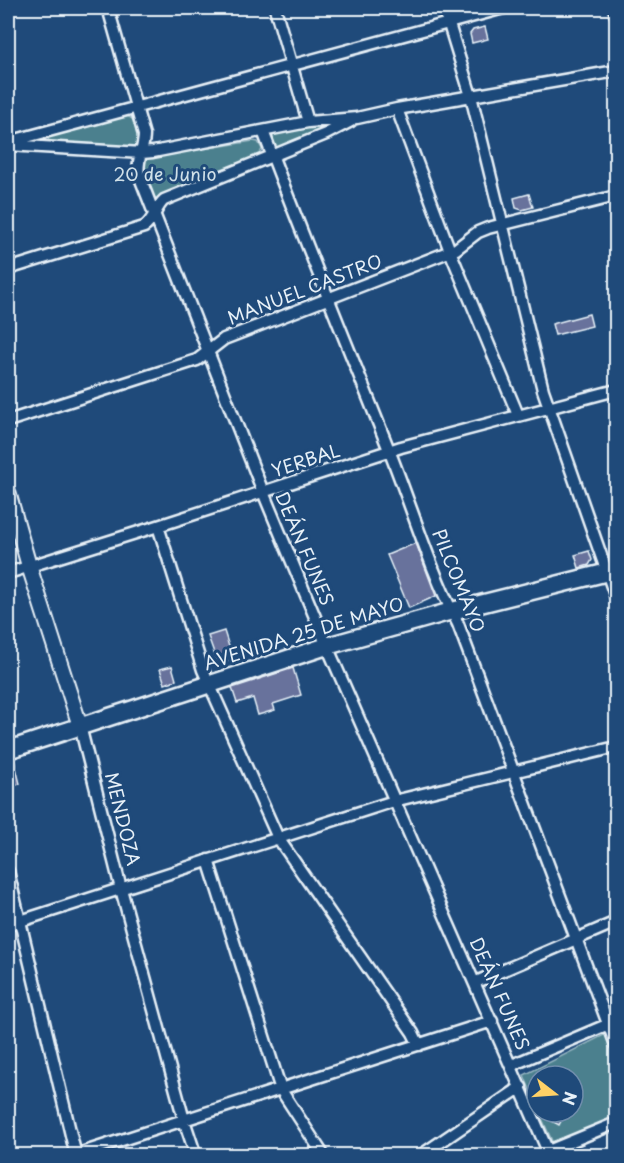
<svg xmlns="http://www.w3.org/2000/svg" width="624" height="1163" font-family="'Playpen Sans',sans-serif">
  <rect width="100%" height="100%" fill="#1f4a7a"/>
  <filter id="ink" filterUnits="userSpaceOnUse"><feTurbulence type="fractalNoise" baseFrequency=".0167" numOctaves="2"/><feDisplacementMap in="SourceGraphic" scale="12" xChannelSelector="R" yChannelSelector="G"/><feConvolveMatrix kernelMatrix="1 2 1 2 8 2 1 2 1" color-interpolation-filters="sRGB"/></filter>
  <g filter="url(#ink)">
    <path fill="#4b808e" stroke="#9ab8c3" stroke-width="1.5" d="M126,115l8,5 4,21 -3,6 -86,-5 -1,-4 3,-2z
      M319,124l4,5 -45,20c-4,-5 -6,-8 -5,-14z
      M253,141l5,1 4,7 -4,8 -101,42h-3c-5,-12 -17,-30 -8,-41z
      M606,1034l10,28v57l-63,24 -14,-31h34v-36h-36v31l-13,-32z"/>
    <path fill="#67729c" stroke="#e8f1f8" stroke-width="1.5" d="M485,27l3,12 -16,4 -2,-9 3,-4z
      M529,194l4,13 -11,3 -6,-2 -2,-10z
      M589,314l3,12 -37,9 -3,-11z
      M416,543l20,53 -27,12 -22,-53z
      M589,551l3,9 -3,5 -10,3 -4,-13z
      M224,631l9,28 -15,5 -10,-28z
      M172,666l4,14 -11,4 -5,-15z
      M293,668l8,27 -28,9 2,6 -17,5 -5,-17 -16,5 -5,-15z
      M14,759l6,25 -12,3v-25z
      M554,1112l10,3 -5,10 -9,-5z"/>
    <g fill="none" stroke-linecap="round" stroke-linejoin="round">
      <g stroke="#e8f1f8" stroke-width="15">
        <path id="minor" d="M108,8l36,127c0,14 -8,26 -5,40l124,317 64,154 223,510
          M275,8l33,114
          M444,8l27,88 72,294 73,208
          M614,8l2,8
          M397,109l53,142 68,164
          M263,131c40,107 84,213 126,319 23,58 41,119 69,174l158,421
          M8,142l496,-134
          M8,145l134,8 11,-1 155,-30 49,-4 40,-9 219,-38
          M8,269l136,-42c10,-6 11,-19 20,-27l162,-66 25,-13
          M8,421l189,-61 27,-21 232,-90 22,-17 10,-4 128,-32
          M158,526l45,144 75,168 135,195 6,12
          M8,573l150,-47 243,-79 215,-57
          M80,726l41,163 63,231 12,36
          M208,860l73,230 43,66
          M8,871l68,285
          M8,925l386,-124 222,-54
          M476,982l140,-60
          M512,1065l104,-44
          M548,1151l68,-28
          M72,1156l420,-135
          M420,1156l101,-69"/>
      </g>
      <g stroke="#e8f1f8" stroke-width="18">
        <path id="tertiary" d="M8,492l21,74 51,160"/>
      </g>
      <g stroke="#e8f1f8" stroke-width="21">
        <path id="secondary" d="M8,750l319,-104 125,-35 164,-41"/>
      </g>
      <use href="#minor" stroke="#1f4a7a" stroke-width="10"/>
      <use href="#tertiary" stroke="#1f4a7a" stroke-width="14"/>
      <use href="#secondary" stroke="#1f4a7a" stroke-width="16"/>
    </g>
  </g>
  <g text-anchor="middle" stroke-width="6" stroke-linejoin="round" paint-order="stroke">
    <g font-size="18" fill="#d0e0e8" stroke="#1f4a7a">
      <text x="165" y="181">20 de Junio</text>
    </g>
    <g font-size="18" fill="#e8f1f8" stroke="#1f4a7a">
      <text transform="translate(305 290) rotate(-21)" y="6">MANUEL CASTRO</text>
      <text transform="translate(306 461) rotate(-18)" y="6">YERBAL</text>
      <text transform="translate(304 549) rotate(67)" y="6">DEÁN FUNES</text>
      <text transform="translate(458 581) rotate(68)" y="6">PILCOMAYO</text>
      <text transform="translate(304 634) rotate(-17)" y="6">AVENIDA 25 DE MAYO</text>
      <text transform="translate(122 819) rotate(76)" y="6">MENDOZA</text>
      <text transform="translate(499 994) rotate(66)" y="6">DEÁN FUNES</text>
    </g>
  </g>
  <rect width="624" height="1163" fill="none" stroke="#1f4a7a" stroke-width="30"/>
  <rect x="15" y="15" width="594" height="1133" fill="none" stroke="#e8f1f8" stroke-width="2" filter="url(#ink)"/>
  <g transform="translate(555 1094) rotate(107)"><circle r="28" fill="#1f4a7a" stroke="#6f8dac" stroke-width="1.5"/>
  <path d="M0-4.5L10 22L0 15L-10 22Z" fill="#ffd166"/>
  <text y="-9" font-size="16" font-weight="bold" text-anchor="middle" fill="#e8f1f8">N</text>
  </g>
</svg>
